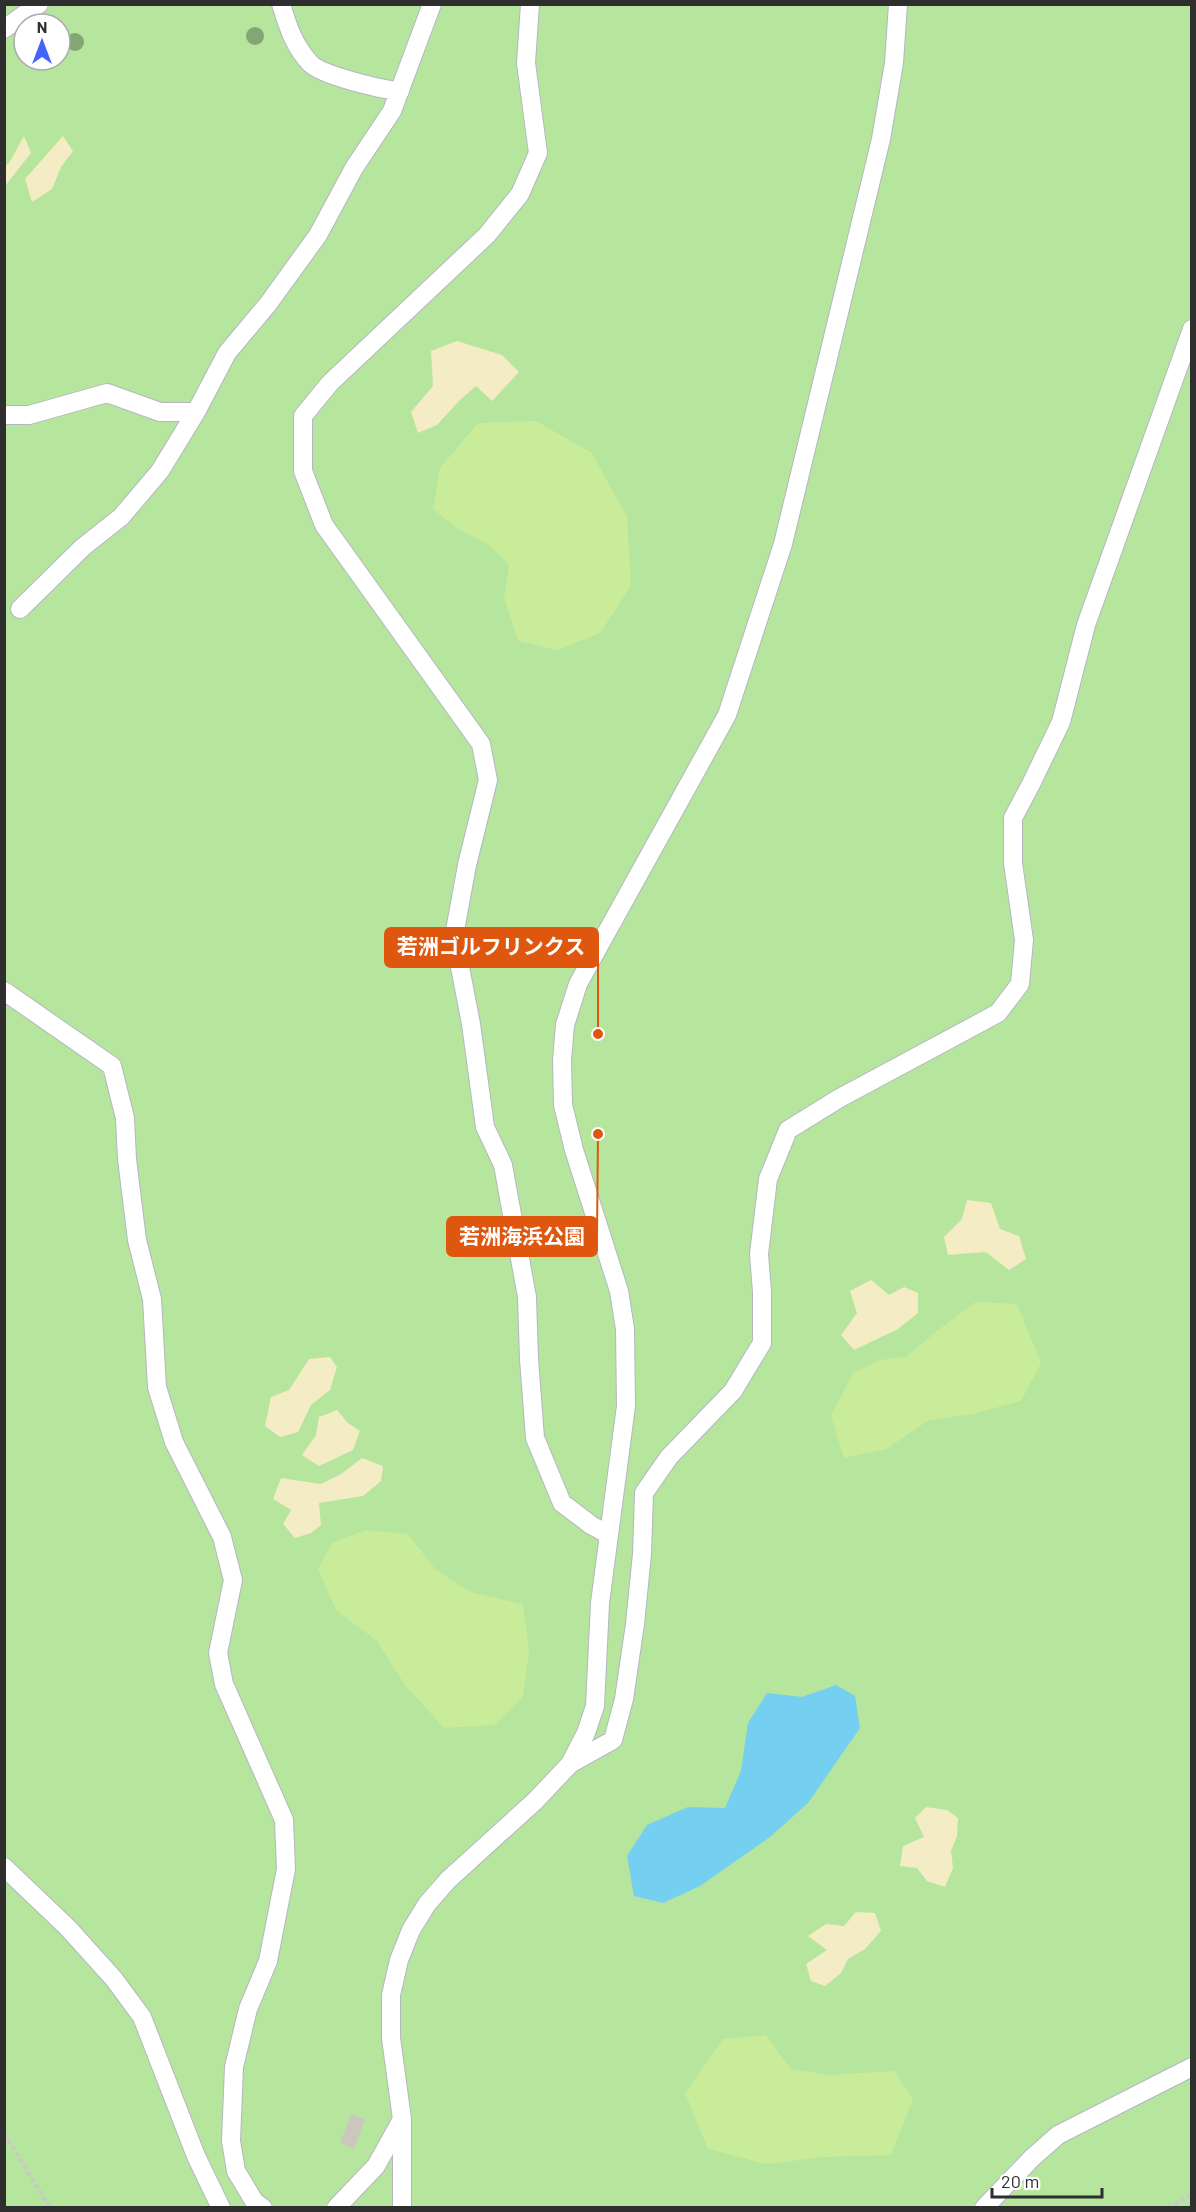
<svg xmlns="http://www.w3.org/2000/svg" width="1196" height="2212" font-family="Barlow,'Noto Sans JP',sans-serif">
  <rect width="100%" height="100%" fill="#efe9e1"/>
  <path fill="#b6e59e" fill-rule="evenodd" d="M5,5h1186v2202l-1186,1zM24,24h36v36h-36z"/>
  <path fill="#f3ecc5" d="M24,136l7,17 -26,33v-20l4,-3z
    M63,136l10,15 -12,16 -9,22 -20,13 -7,-23z
    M457,341l45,14 17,17 -27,29 -16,-15 -17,15 -22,24 -19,8 -7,-21 22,-26 -2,-35z
    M967,1200l24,3 9,26 19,7 7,23 -17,11 -23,-18 -38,3 -4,-18 18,-18z
    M871,1280l18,15 15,-8 14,6v20l-20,16 -44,21 -13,-15 16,-22 -7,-22z
    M330,1357l7,10 -7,23 -19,15 -13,27 -18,5 -15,-11 6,-29 18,-7 20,-31z
    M337,1410l11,13 12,8 -7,19 -34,16 -17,-11 14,-20 3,-18z
    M362,1458l21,8 -2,15 -18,15 -44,7 2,22 -10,8 -16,5 -12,-14 8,-14 -18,-11 8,-21 40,6 20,-10z
    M926,1807l21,3 11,8 -1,18 -6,15 2,17 -8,19 -18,-6 -10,-13 -17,-2 3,-20 21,-9 -9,-19z
    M856,1912l19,1 6,18 -16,18 -17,10 -7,14 -16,13 -14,-5 -5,-17 21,-14 -19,-14 18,-12 18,2z"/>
  <path fill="#c9ec9a" d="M536,421l56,32 35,64 4,69 -31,47 -42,17 -40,-9 -14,-44 5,-32 -21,-21 -30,-15 -25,-20 7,-41 38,-45z
    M976,1302l41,2 24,59 -20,38 -48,13 -44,6 -43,29 -42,9 -13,-42 22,-43 27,-13 26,-3 32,-27z
    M366,1530l42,4 27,35 35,23 53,12 6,46 -6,47 -28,28 -51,3 -39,-43 -28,-44 -41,-31 -18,-41 15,-27z
    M766,2035l25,34 39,6 64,-4 19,28 -22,56 -66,2 -59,7 -58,-15 -23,-56 38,-54z"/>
  <path fill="#75cff0" d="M836,1685l19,11 5,32 -52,75 -38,34 -70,49 -37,17 -29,-7 -7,-40 20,-31 41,-18 37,1 16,-37 7,-48 19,-30 35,4z"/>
  <path fill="#cbc7bf" d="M351,2114l14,5 -11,30 -14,-6z"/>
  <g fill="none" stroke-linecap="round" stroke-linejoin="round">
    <g stroke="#b4b7c1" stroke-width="20">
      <path id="service" d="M281,4c7,23 13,42 29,59 10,12 73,27 90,28
        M530,4l-4,59 12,90 -18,41 -33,41 -157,148 -27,33v55l21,54 157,219 7,36 -21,85 -13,71 17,88 14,103 18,38 24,132 2,62 6,79 27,65 29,22 18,10
        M4,29l35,-25
        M4,415h25l78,-22 53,19h36l31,-59 41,-49 50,-69 36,-67 38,-57 40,-107
        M20,609l63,-62 38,-30 39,-46 36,-59
        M4,991l108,75 13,52 2,41 10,81 15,59 5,88 17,55 48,95 11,43 -15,73 6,31 60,136 2,49 -18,92 -20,48 -14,58 -3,74 5,30 18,30 9,7
        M570,1764l43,-24 11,-41 11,-75 7,-70 2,-61 25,-36 64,-66 29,-48v-51l-3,-38 9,-75 20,-49 50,-31 160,-86 22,-29 4,-44 -11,-77v-45l18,-34 30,-62 25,-97 106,-296
        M4,1867l64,61 46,51 28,38 54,139 25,52
        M336,2208l40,-42 25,-45
        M402,2208v-89l-11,-81v-43l8,-35 12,-30 16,-26 21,-24 87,-79 35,-37 16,-31 9,-27 5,-103 26,-197 -1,-77 -6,-38 -45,-141 -11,-45 -1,-45 3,-35 13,-41 149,-269 56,-171 98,-405 13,-76 4,-59
        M984,2208l48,-50 26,-23 134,-68"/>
    </g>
    <path stroke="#c9c9c9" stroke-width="4" stroke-dasharray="4.5 3" stroke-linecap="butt" d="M4,2133l46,75
      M1168,2208l24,-14"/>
    <use href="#service" stroke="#fff" stroke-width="18"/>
  </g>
  <g fill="#84a574">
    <circle cx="255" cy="36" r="9"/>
    <circle cx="75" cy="42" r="9"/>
  </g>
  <path fill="none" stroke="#df570e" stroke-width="2" d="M598 1034L598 947M598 1134L597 1236"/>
  <g fill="#df570e" stroke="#fff" stroke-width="2">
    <circle cx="598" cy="1034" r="6"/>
    <circle cx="598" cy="1134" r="6"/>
  </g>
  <g fill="#df570e" stroke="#df570e" stroke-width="2">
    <rect x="385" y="928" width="213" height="39" rx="6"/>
    <rect x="447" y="1217" width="150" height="39" rx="6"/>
  </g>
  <g font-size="21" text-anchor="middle" font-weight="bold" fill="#fff">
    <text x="491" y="954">若洲ゴルフリンクス</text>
    <text x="522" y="1244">若洲海浜公園</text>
  </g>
  <rect width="1196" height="2212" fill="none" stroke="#2e2e2e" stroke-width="12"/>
  <g transform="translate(42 42)"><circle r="28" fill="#ffffff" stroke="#ababab" stroke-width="1.5"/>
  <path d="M0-4.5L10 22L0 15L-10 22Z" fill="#4264fb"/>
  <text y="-9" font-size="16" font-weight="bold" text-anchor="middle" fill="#2e2e2e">N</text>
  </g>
  <path d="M992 2188v9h110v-9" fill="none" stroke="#2e2e2e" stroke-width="3"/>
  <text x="1001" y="2188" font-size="18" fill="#2e2e2e" stroke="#ffffff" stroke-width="4.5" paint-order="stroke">20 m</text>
</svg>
